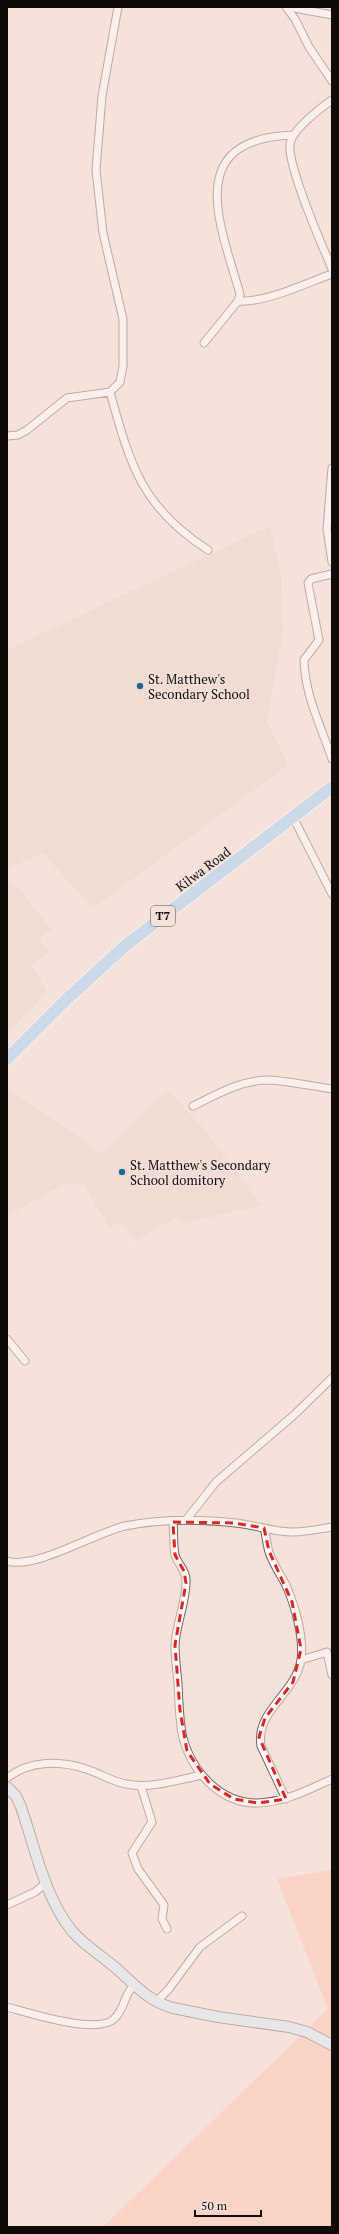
<svg xmlns="http://www.w3.org/2000/svg" width="339" height="2234" font-family="'PT Serif',serif">
  <rect width="100%" height="100%" fill="#f5e1db"/>
  <path fill="#eed2ca" d="M270,526l11,49 2,55 -16,92 21,43 -195,143 -50,-55 -36,16v-219z
    M7,878l17,16 28,36 -14,9 12,12 -18,15 15,25 -40,44z
    M7,1088l96,66 64,-64 37,39 57,76 -76,18 -10,-5 -41,23 -13,-19 -12,5 -27,-45 -6,3 -11,-2 -58,33z"/>
  <path fill="#febfad" d="M332,1870v357h-229l225,-218 -51,-130z"/>
  <g fill="none" stroke-linecap="round" stroke-linejoin="round">
    <g stroke="#74635e" stroke-width="9">
      <path id="minor" d="M286,7l9,12 14,28 23,34
        M289,7l43,8
        M332,100c-12,8 -40,30 -42,44 -3,22 32,101 42,125
        M238,301c28,2 68,-18 94,-27
        M204,343l34,-42 2,-7c-20,-70 -58,-155 53,-159
        M110,392c20,72 31,115 98,158
        M7,436l11,-1 9,-5 40,-32 43,-6 10,-10 3,-16v-47l-20,-86 -7,-63 6,-74 16,-89
        M332,468l-5,61 5,33
        M332,574l-21,5 -3,4 11,57 -15,20c1,36 17,66 28,99
        M293,817l39,77
        M193,1106c23,-11 48,-26 75,-26 21,1 43,6 64,9
        M7,1339l18,22
        M186,1520l30,-38 78,-67 38,-37
        M173,1522c1,10 0,23 2,33 3,10 12,16 11,27 0,21 -10,42 -11,63 0,13 2,26 3,39 1,18 1,37 5,54 9,34 38,66 75,65 27,-1 50,-13 74,-24
        M264,1528c2,8 3,17 5,24 4,12 11,22 17,33 9,21 18,51 15,75 -5,33 -46,51 -40,86l25,53
        M7,1561c28,9 87,-28 118,-35 35,-7 75,-7 111,-3 19,2 38,9 57,9 13,0 26,-3 39,-5
        M301,1660l26,-8 5,23
        M7,1778c23,-18 54,-18 82,-8 12,4 24,12 37,14 25,5 51,-4 76,-9
        M141,1786l11,36 -20,31 6,16 26,36 -2,14 5,10
        M7,1905l28,-13 12,-10
        M156,2002l12,-12 32,-43 42,-31
        M7,2007c22,6 90,28 107,12 11,-10 9,-23 20,-34"/>
    </g>
    <g stroke="#74635e" stroke-width="12">
      <path id="secondary" d="M7,1787l9,9 5,11c14,41 24,91 51,124 13,15 30,25 45,38 18,16 31,32 56,39l45,9 71,10 18,5 25,13"/>
    </g>
    <g stroke="#fff" stroke-width="14">
      <path id="trunk" d="M7,1059l61,-61 58,-53 206,-158"/>
    </g>
    <use href="#minor" stroke="#fff" stroke-width="7"/>
    <use href="#secondary" stroke="#d9ecfc" stroke-width="10"/>
    <use href="#trunk" stroke="#98ccf8" stroke-width="12"/>
  </g>
  <path d="M0 0H339V2234H0ZM173,1522l61,1 30,5 5,23 23,51 9,47 -8,33 -28,36 -6,19 27,62 -28,4 -24,-4 -24,-15 -23,-33 -7,-41 -5,-65 11,-62 -2,-12 -9,-16z" fill="#f5e1db" fill-opacity=".55" fill-rule="evenodd"/>
  <path fill="none" stroke="#d62828" stroke-width="3" stroke-dasharray="8 5" stroke-linejoin="round" d="M173,1522l61,1 30,5 5,23 23,51 9,47 -8,33 -28,36 -6,19 27,62 -28,4 -24,-4 -24,-15 -23,-33 -7,-41 -5,-65 11,-62 -2,-12 -9,-16z"/>
  <g fill="#20669b" stroke="#f5e1db" stroke-width="1.5">
    <circle cx="140" cy="686" r="4"/>
    <circle cx="122" cy="1172" r="4"/>
  </g>
  <g text-anchor="middle" stroke-width="3" stroke-linejoin="round" paint-order="stroke">
    <rect fill="#f5e1db" stroke="#554a47" stroke-width="1" x="151" y="906" width="24" height="20" rx="3"/>
    <g font-size="12" font-weight="bold" fill="#100a08">
      <text x="163" y="920">T7</text>
    </g>
    <g font-size="13" fill="#100a08" stroke="#f5e1db" text-anchor="start">
      <text x="148" y="684">St. Matthew's<tspan x="148" dy="15">Secondary School</tspan></text>
      <text x="130" y="1170">St. Matthew's Secondary<tspan x="130" dy="15">School domitory</tspan></text>
    </g>
    <g font-size="13" fill="#100a08" stroke="#f5e1db">
      <text transform="translate(203 869) rotate(-37)" y="5">Kilwa Road</text>
    </g>
  </g>
  <rect width="339" height="2234" fill="none" stroke="#100a08" stroke-width="16"/>
  <path d="M195 2210v6h66v-6" fill="none" stroke="#100a08" stroke-width="2"/>
  <text x="201" y="2210" font-size="12" fill="#100a08" stroke="#f5e1db" stroke-width="3" paint-order="stroke">50 m</text>
</svg>
